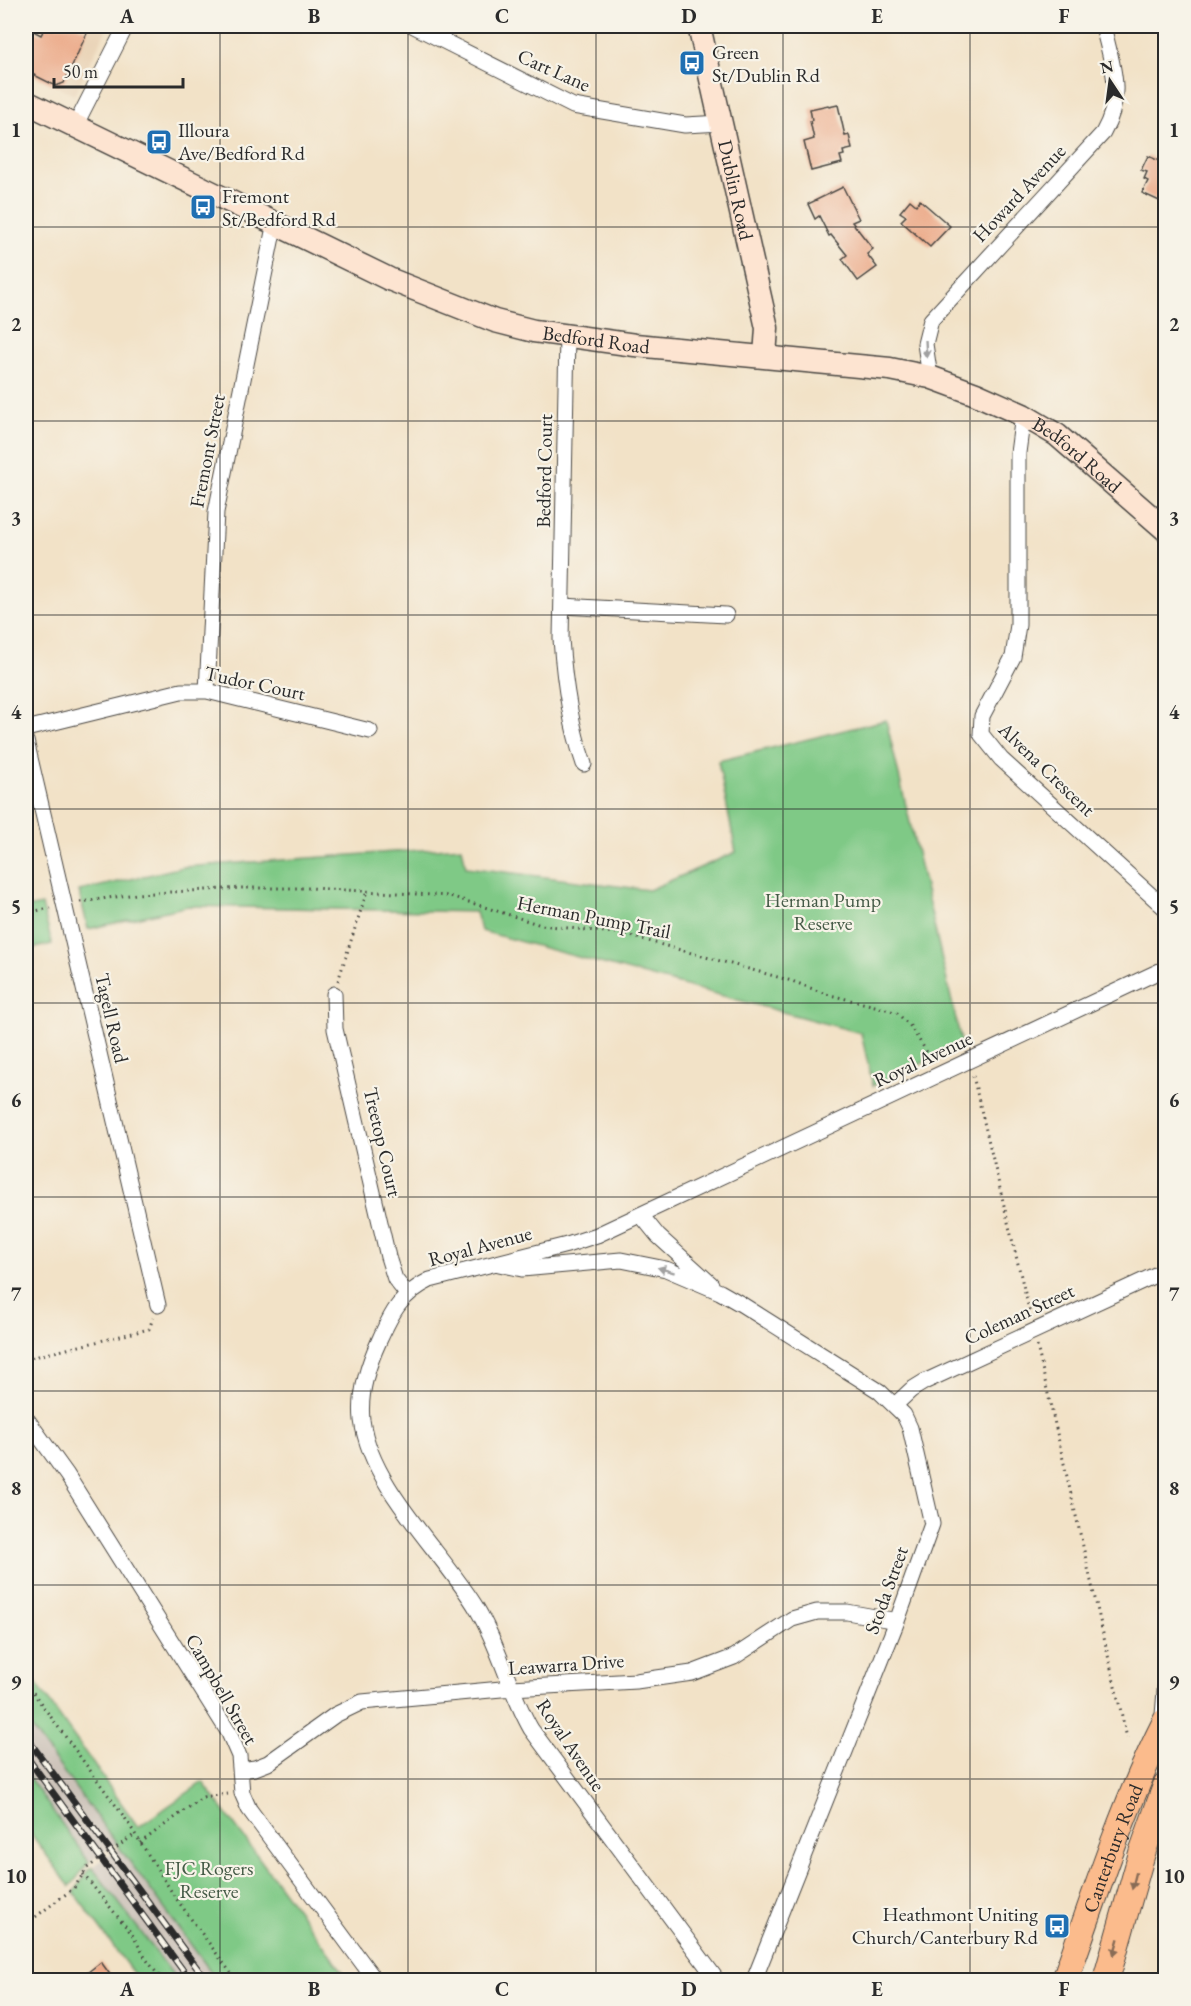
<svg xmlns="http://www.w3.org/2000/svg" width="1191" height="2006" font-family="'EB Garamond',serif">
  <rect width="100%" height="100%" fill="#f7f3e8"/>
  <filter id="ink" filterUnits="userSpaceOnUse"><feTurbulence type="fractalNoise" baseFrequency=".0167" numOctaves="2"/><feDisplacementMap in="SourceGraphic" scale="12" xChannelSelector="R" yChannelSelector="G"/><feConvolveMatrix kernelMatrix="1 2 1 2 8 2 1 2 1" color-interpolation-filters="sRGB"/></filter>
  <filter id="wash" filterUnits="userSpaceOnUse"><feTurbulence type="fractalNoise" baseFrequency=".008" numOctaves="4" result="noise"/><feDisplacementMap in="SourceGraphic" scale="24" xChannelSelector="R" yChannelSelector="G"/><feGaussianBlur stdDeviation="1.35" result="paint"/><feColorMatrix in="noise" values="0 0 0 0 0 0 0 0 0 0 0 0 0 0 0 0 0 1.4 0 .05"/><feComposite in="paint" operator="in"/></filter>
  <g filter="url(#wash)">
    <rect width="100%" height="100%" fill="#f2e2c7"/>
    <path fill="#ead4b8" d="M26,26h82l-34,69 -48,-24z"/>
    <path fill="#ccc2b9" d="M26,1721l90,123 -27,18 -63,-89z
      M119,1848l98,132h-40l-85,-113z"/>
    <path fill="#7fc986" stroke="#557a58" stroke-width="1.5" d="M886,720l76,325 -89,41 -12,-53 -380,-102 -5,-19 -288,-6 -100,23 -9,-38 104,-24 279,-20 4,20 183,23 87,-38 -18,-91z
      M42,905l10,39 -26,6v-42z
      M26,1669l112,158 65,-45 146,198h-132l-191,-259z
      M26,1773l63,89 -19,25 -44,-60z
      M92,1867l85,113h-39l-64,-87 14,-23z"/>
    <g id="blocks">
      <path fill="#ecab8a" d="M46,26h30l12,5 -24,52 -8,3 -30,-15v-44l15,8z
        M828,105l1,2 9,-2 7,31 4,-1 3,14 -9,2 1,4 -4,1 2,7 -31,8 -7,-29 10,-3 -4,-18 2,-1 -2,-11z
        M1148,156l18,8v40l-24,-11 6,-12 -4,-2 3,-7 -6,-2z
        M843,187l16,32 -7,3 21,27 -6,5 10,13 -19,14 -16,-22 5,-4 -16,-20 -2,1 -10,-20 -4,3 -7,-15z
        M910,200l6,5 4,-5 30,26 -20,21 -29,-26 5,-5 -6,-4z
        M101,1962l13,18h-36z"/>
    </g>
  </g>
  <g filter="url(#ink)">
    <use href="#blocks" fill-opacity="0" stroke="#494642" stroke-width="1.5"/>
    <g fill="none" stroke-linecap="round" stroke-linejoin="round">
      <g stroke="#494642" stroke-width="17">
        <path id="minor" d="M414,26l159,80 112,19 37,-2
          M75,126l51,-100
          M567,336l-6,303c3,42 9,85 23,125
          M930,377l-5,-33 6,-24 172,-187c22,-38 9,-68 0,-107
          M1023,415l-5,38v172l-5,32 -31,59 -1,18 20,25 165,150
          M562,606l164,9
          M207,691l9,-179 59,-290
          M26,729l155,-38h26l163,40
          M26,741l132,564
          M334,994l1,35 53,228 7,22 12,15
          M641,1215l17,21 53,48
          M499,1264l23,5 99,-9 45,9 54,23 21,12 138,87 25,24 6,13 22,96 -35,97 -143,359
          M895,1405l16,-15 13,-8 242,-112
          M26,1418l41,57 162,258 10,23 3,37 7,16 126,171
          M1162,1727l4,-48
          M241,1770l14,-2 13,-5 67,-48 27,-13 150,-14 124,-7 56,-8 42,-16 58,-38 25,-7h30l50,9
          M717,1980l-186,-251c-22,-38 -31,-82 -54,-120 -34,-57 -106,-121 -115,-189 -3,-28 6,-55 17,-79 13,-29 22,-47 51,-61l137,-35 30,-10 569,-267"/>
      </g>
      <g stroke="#494642" stroke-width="25">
        <g id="secondary">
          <path id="s1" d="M699,26l68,302 -2,28"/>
          <path id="s2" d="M26,102l363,177 106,42 39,10 101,14 255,24 40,8 46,17 47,21 34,20 109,95"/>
        </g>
      </g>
      <g stroke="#494642" stroke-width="28">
        <g id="primary">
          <path id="s3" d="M1065,1980c31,-87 59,-176 101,-259"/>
          <path d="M1106,1980l36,-127 24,-67"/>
        </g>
      </g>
      <path stroke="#494642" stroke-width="3" stroke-dasharray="1.5 4.5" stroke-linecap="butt" d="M80,902l56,-8 106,-6h68l140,8 91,29 82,9 169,47 34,13 57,14 14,5 13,13 22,34
        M26,913l24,-5
        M338,981l29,-90
        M973,1076l57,238
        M1037,1346l90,392
        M26,1359l123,-30 4,-11
        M26,1683l99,135 50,79 61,83
        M140,1843l63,-46 25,-3
        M83,1874l49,60 14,25 16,21
        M26,1924l48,-36 13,-20 47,-33"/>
      <use href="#minor" stroke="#fff" stroke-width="15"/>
      <use href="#secondary" stroke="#fde4d1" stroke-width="22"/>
      <use href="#primary" stroke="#fbbb8c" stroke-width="26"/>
      <g stroke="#2b2b2b" stroke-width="7">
        <path id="rail" d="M26,1737l180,243
          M26,1756l164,224"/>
      </g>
      <use href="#rail" stroke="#f7f3e8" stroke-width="4.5" stroke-dasharray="14" stroke-linecap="butt"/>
    </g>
    <defs><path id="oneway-solid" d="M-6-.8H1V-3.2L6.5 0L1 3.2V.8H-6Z" transform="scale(1.5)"/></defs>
    <g fill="#a0a0a0">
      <use href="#oneway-solid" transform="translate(926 349) rotate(87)"/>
      <use href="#oneway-solid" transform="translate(666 1270) rotate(-163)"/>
    </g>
    <g fill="#896c57">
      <use href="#oneway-solid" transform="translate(1134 1881) rotate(104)"/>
      <use href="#oneway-solid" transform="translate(1116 1947) rotate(106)"/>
    </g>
  </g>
  <path fill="none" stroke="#2b2b2b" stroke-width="1.5" stroke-opacity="0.55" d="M220,26v1954M408,26v1954M596,26v1954M783,26v1954M970,26v1954M26,227h1140M26,421h1140M26,615h1140M26,809h1140M26,1003h1140M26,1197h1140M26,1391h1140M26,1585h1140M26,1779h1140"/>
  <defs>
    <g id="bus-square" transform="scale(1.35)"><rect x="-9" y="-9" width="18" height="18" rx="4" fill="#1f6fb2" stroke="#f7f3e8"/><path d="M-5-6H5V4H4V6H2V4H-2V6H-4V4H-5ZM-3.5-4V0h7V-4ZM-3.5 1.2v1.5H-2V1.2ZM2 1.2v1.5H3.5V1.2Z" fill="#fff"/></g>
  </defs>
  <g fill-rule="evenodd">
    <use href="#bus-square" x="692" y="63"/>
    <use href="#bus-square" x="159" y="142"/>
    <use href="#bus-square" x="203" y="207"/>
    <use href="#bus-square" x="1057" y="1926"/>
  </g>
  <g text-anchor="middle" stroke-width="4.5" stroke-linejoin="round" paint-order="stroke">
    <g font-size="20" fill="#2b2b2b" stroke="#f7f3e8" text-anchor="start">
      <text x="712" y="59">Green<tspan x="712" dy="23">St/Dublin Rd</tspan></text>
      <text x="178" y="137">Illoura<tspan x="178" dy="23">Ave/Bedford Rd</tspan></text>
      <text x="222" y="203">Fremont<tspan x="222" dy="23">St/Bedford Rd</tspan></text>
      <text x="1038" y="1921" text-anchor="end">Heathmont Uniting<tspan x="1038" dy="23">Church/Canterbury Rd</tspan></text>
    </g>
    <g font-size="20" fill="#2b2b2b" stroke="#f7f3e8">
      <text transform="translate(554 70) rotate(24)" y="7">Cart Lane</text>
      <text dy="7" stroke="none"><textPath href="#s1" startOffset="168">Dublin Road</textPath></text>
      <text transform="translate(1019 193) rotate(-47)" y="7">Howard Avenue</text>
      <text dy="7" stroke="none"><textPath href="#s2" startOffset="621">Bedford Road</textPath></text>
      <text transform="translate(207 451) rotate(-79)" y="7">Fremont Street</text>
      <text dy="7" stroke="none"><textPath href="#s2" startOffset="1125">Bedford Road</textPath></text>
      <text transform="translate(544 471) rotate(-89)" y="7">Bedford Court</text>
      <text transform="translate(255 683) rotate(12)" y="7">Tudor Court</text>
      <text transform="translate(1047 769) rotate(44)" y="7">Alvena Crescent</text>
      <text transform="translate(594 917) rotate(11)" y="7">Herman Pump Trail</text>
      <text transform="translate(112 1018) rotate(77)" y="7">Tagell Road</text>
      <text transform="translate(923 1059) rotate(-25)" y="7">Royal Avenue</text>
      <text transform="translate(383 1142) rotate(77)" y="7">Treetop Court</text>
      <text transform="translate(480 1246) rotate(-15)" y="7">Royal Avenue</text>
      <text transform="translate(1019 1314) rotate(-25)" y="7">Coleman Street</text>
      <text transform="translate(886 1590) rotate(-70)" y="7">Stoda Street</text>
      <text transform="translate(566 1664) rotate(-4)" y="7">Leawarra Drive</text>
      <text transform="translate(222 1689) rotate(60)" y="7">Campbell Street</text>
      <text transform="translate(571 1745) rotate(56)" y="7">Royal Avenue</text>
      <text dy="7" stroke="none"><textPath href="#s3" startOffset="140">Canterbury Road</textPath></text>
    </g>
    <g font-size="20" fill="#445a46" stroke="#f7f3e8">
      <text x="823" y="907">Herman Pump<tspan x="823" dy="23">Reserve</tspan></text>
      <text x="209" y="1875">FJC Rogers<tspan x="209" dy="23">Reserve</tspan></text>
    </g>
  </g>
  <rect width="1191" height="2006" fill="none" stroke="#f7f3e8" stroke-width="66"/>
  <g transform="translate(1110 81) rotate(347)" stroke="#f7f3e8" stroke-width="4.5" paint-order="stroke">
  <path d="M0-4.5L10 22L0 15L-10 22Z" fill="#2b2b2b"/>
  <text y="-9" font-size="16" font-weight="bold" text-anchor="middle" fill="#2b2b2b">N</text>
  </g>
  <path d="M54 78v9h129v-9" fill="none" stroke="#2b2b2b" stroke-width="3"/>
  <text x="63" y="78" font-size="18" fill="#2b2b2b" stroke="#f7f3e8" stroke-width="4.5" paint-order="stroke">50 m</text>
  <rect x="33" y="33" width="1125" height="1940" fill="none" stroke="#2b2b2b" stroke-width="2"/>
  <g font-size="20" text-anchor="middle" font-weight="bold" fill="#2b2b2b">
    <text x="127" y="23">A</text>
    <text x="314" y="23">B</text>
    <text x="502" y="23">C</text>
    <text x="689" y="23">D</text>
    <text x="877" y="23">E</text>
    <text x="1064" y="23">F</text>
    <text x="16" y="137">1</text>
    <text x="1174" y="137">1</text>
    <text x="16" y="331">2</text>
    <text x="1174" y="331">2</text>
    <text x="16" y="525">3</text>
    <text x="1174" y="525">3</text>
    <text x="16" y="719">4</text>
    <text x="1174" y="719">4</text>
    <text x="16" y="913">5</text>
    <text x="1174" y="913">5</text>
    <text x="16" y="1107">6</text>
    <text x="1174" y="1107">6</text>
    <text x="16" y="1301">7</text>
    <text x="1174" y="1301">7</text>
    <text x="16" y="1495">8</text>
    <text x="1174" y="1495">8</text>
    <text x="16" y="1689">9</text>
    <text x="1174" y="1689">9</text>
    <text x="16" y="1883">10</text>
    <text x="1174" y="1883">10</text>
    <text x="127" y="1996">A</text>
    <text x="314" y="1996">B</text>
    <text x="502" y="1996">C</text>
    <text x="689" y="1996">D</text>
    <text x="877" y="1996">E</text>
    <text x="1064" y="1996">F</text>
  </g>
</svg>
